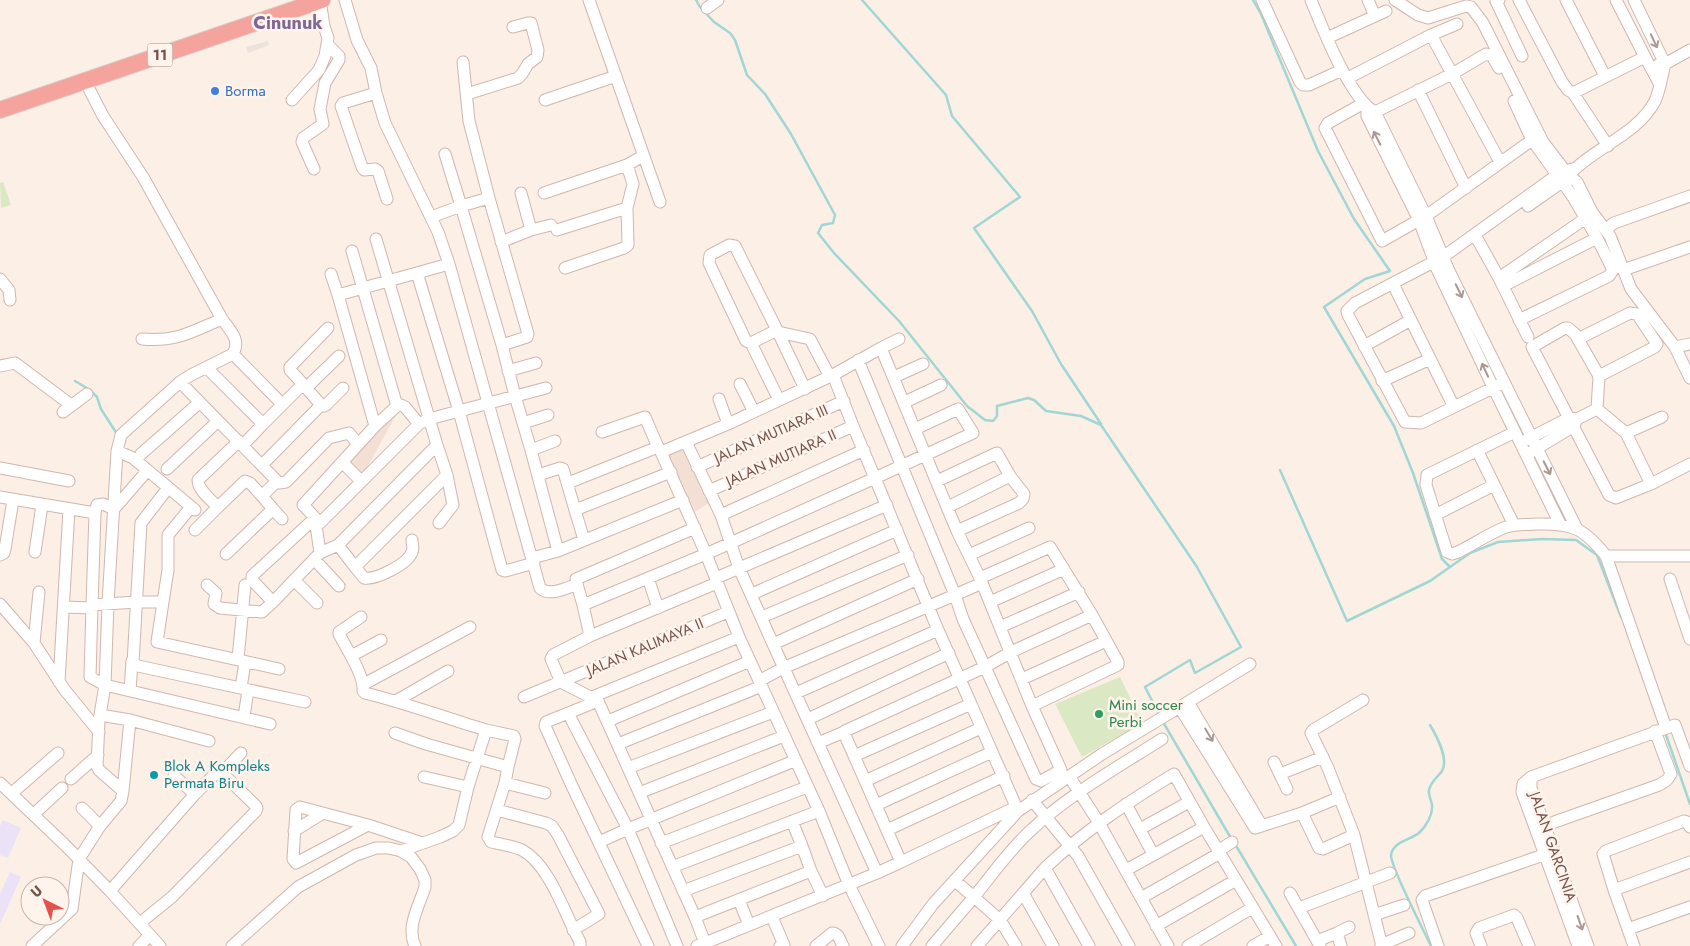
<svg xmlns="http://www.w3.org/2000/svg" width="1690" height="946" font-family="Jost,sans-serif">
  <rect width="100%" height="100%" fill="#fcefe5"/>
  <path fill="#f3dfd4" d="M399,410l-38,68 -14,-16z
    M685,444l24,59 -19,12 -24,-62z"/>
  <path fill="#ece3df" d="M268,41l1,4 -21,8 -2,-6z"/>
  <path fill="#ece2f8" d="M3,820l18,8 -13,30 -8,-3v-29z
    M10,872l11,5 -21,47v-30z"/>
  <path fill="#dae9c4" d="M3,182l8,23 -10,3 -1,-25z
    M1120,677l22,46 -60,34 -27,-53z"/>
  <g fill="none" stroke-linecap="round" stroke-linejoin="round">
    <path stroke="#a0d7d5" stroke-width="2.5" d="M696,0l4,7 14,15 16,11 5,7 12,35 18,19 26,40 44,81 -2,8 -11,2 -4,8 16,20 65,68 68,85 18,14 8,1 4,-5v-10l31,-8 6,2 12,11 35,5 20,9 96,142 44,80 -46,26 -5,-13 -45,27 14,27
      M862,0l84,95 6,21 68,81 -46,31 58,83 29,53 40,60
      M1253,0l8,14 57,137 36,68 36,52 -25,8 -41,28 70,119 19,47 29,86 8,8
      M75,381l15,9 7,7 4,12 16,25
      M1280,470l67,151 83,-40 40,-28 28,-11 44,-3 34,1 21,15 24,62
      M1163,722l69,118
      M1430,725c6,10 19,34 12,46 -5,7 -11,10 -13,19 -1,5 2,9 3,15 1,9 -5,20 -12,27 -8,8 -27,9 -29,23 -1,11 33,76 40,91
      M1665,732l25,72
      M1235,844l61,102"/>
    <g stroke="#cfb7af" stroke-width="13">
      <path id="minor" d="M345,0l12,40 14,28 5,25 9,30 53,109 11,32 91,324c9,9 27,0 37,-4l6,21 123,-51 33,83 80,174 30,74 30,61
        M589,0l71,202
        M1262,0l38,82 3,3h6l33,-15
        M1311,0c11,27 39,99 64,112l51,104 23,55 128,258
        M1368,0l7,16
        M1395,0l23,15 10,3 38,-12 5,1 12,16 60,119 26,34 8,6 15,30 18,24 21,53 44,58 15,31
        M1499,0l-3,1 26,55
        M1519,0l43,82 6,8 5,3 72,-36
        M1566,0l39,76
        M1616,0l29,57 14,26
        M707,8l11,-8
        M1431,35l69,127
        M1327,38l59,-27
        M463,62l6,59 20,77
        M1658,65l7,-1 25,-14
        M1348,78l83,-43 26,-11
        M85,81l18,35 40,61 79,142c8,11 19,21 11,35
        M1418,90l48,98
        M376,93l-33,10 -2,3 21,61 2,3 11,-1 3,2 9,28
        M1573,93l35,53
        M467,94l51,-16 4,-4 6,-10 9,-7 1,-7 -7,-27h-3l-15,4
        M292,100l27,-30 6,-14 3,-18 -4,-12 -4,-26
        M545,100l71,-24
        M1514,101l18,39 41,57 24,41 16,32 -4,6 -90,44
        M1364,103l-36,20 -3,5 57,113 44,-25 106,-76
        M1367,110v6l52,104 18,49 56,118 67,137
        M1367,116l85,-42 34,-20 6,2 7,12
        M445,154l16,52 28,-8 39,136 -1,3 -25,8
        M314,169l-12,-27 1,-4 20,-14 -3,-15 5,-26 14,-23v-4l-12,-12
        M544,193l83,-28 16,-9
        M1528,206c13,-10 29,-19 41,-30 3,-2 4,-6 7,-8 25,-23 63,-36 79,-67 5,-11 7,-26 10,-37l-31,-64
        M431,217l30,-11 41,139 13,51 16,54 27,101
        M1606,229l8,-6 76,-27
        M531,230l20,-5
        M557,230l70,-22
        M1475,235l24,43 29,59
        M501,242l30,-12 -10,-37
        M352,251l45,155
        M565,268l59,-20 4,-3 -1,-37 6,-24 -6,-19
        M1623,270l67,-23
        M417,273l42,138 43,159 3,1 29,-8
        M331,274l7,21
        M1499,278l87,-60
        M0,279l9,11 1,10
        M1393,284l61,123
        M1503,286l94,-48
        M777,330l-26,13 -5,-2 -37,-78 1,-8 19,-10 6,1 43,86 32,7 20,38
        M778,332l27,57
        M142,339c35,3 49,-7 80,-20
        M1578,339l52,-26 7,1 20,30 -2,3 -56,29 -2,33
        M751,343l28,57
        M1364,346l47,-26
        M1675,347l15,-3
        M881,348l18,-9
        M0,366l15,-3 56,42
        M207,368l56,56 40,-40 -13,-14v-3l38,-39
        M508,371l28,-8
        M833,375l20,51 22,52 98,-45 -15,-24 -43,20
        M894,377l29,-13
        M1382,381l48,-22
        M180,382l99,101 7,-1 43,-44 20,-5 9,11
        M1503,383l-82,40 -16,-1 -57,-107 -1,-4 8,-8 88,-46 114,-82 8,-4 11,-3
        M740,384l14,28
        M306,388l33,-32
        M719,399l9,25
        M905,402l36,-17
        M321,405l3,1 2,-1 17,-17
        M401,405l4,2 14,17 -99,99 -17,-18 72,-79 22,-20z
        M1597,409l29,24 25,51 -35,14 -7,-3 -77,-148 33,-19h3l7,6 24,42
        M63,412l24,-18
        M423,422l6,-3 117,-31
        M523,423l25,-8
        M375,426l-37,-131 111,-31
        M602,432l43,-15 13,30
        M1515,432l-88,43 -1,10 21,67 5,2 6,-2c16,-8 32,-19 48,-25 10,-3 20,-2 31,-3 35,-1 47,4 69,32l60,172
        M1626,433l36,-16
        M1524,441l45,-23 8,1 20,-10
        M686,442l35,73 18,53 34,76 145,-65
        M243,445l20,-21
        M531,450l24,-9
        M1477,450l37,75
        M117,451l16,7 62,52
        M661,452l45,102 169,-76 63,152 -142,63
        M1531,452l43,-26 2,-5
        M141,454l58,-51
        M342,462l19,19
        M262,465l59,-60 -18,-21
        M697,467l147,-66
        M0,468l69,13
        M167,469l51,-48
        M538,475l22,-7 3,1 12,41
        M937,481l60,-28 13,23 14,18 -1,5 -4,4 -62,28
        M568,483l90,-36 3,5 67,-28 105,-49 48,-27 76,183 23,47 52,128 29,64 -20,11 -5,-2 -51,-112 -140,64 -1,2 57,129 115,-55
        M1651,484l39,-20
        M168,488l-27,35 -8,140 5,3 167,36
        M709,491l144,-65
        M0,497l95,16 -3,92 44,-3h27l5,-32v-35l23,-28
        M218,507l27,-26 5,2 12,13
        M948,507l62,-31
        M273,509l9,10
        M95,513l2,-8 6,-1 11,5 33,-38
        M721,515l143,-65
        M1435,515l59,-30
        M315,518l-63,58v4l21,22 47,-49 18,-8 99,-100 -61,-206
        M315,518l5,35
        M439,523l14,-18 -6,-30
        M195,530l23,-23c-7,-7 -20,-17 -20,-27l41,-39
        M412,540c0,4 2,8 0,12 -4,12 -36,28 -48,26l-9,-11 92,-92 -10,-30
        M584,540l-9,-30 96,-38
        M338,545l17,22
        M35,552l7,-47
        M226,554l47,-45 -11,-13 15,-15
        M0,555l4,-2 1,-4 8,-49
        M969,555l60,-27
        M1606,556h84
        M532,558l26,-7 125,-51
        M314,559l25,27
        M648,578l10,30
        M716,578l171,-73
        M980,578l70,-31 42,68 26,47v3l-86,41
        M1670,579l20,60
        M294,580l23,23
        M982,583l-27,12 8,24 22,48 26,-15 81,-37
        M577,584l-1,-5 119,-51
        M207,585l9,8 -2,11 6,4 42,4 11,-10
        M752,594l145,-64
        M163,602l-6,40 122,27
        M990,602l74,-33
        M0,604l34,39 30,46 35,43
        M583,605l7,31 127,-53
        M64,607l28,1
        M361,617l-22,15v2c7,14 26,42 24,57l2,2c41,10 81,25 121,37l-18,57 -9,38 -6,6 -13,6 -39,14
        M762,617l146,-62
        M1000,627l79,-35
        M938,630l33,74
        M590,636l-37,19 -2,4 10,23 37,19 97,216 10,26 -8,3
        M34,643l5,-51
        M351,656l30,-16
        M238,659l7,-74
        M1022,679l84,-38
        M759,681l24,-13 172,-73 -97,-235
        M59,682l10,-173
        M364,684l106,-57
        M241,688l4,-26
        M130,691l2,-30
        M524,697l204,-85
        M592,697l147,-60
        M1363,700l-50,30 -2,3 17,35 26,67 28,111
        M396,701l52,-30
        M598,701l-52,21 -1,4 27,60 76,160
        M1188,702l62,-38
        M1180,708l75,120 47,-15 38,-16
        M568,713l60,116 -29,13
        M100,715l30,5 79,21
        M244,717l4,-27
        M808,719l141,-66
        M608,721l142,-60
        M270,724l-165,-39 3,-81 9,-153 4,-16 59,-53 11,-7 42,-21 49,50
        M486,730l28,6 1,3 -7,28
        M395,733l31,11 82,23 -3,16 -17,54 3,5c10,2 22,4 31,8 28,15 43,65 58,92v4
        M818,743l26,-11
        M618,744l144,-58
        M854,756l117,-52 47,107
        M1274,762l13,27
        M628,768l145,-56
        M222,773l19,-20
        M1280,774l43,-17
        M174,776l21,18
        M1069,776l30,47 69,123
        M424,777l44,10
        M1531,777v11l57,158
        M71,779l27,-24
        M865,781l116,-53
        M0,783l64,61 46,47 50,55
        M505,783l40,10
        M123,791l7,-71
        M12,793l46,-40
        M639,793l145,-57
        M1032,800l46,56 51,90
        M1126,804l27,50
        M876,805l116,-53
        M82,808l18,18
        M497,810l49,13 6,3 6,9 41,79 -26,16
        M1302,813l17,35 4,1 31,-14
        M34,814l28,-26
        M792,821l10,25
        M368,825l-72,38 -3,-4 3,-49 4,-3 68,18 54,18
        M1546,825l113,-40 8,-5 4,-6 -16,-43
        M1204,827l72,119
        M1140,829l49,-27
        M887,830l117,-54
        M294,831l29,-18
        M661,843l146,-56
        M1218,851l14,-9
        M672,867l147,-56
        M1045,868l44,78
        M811,871l12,25
        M877,873l24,-11
        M1614,890l76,-28
        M110,891l85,-97 23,-23 4,2 34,33 1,2 -1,3 -84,86 -32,26
        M683,891l119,-45 9,25 -116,46
        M1023,893l30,53
        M1290,893l30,53
        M1141,898l79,-45
        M739,900l10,25
        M1299,908l91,-35
        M1374,915l30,-10
        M772,917l12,28 -4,1
        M1156,926l80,-46
        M1628,929l62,-22
        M1337,933l12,-6
        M1317,941l20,-8 4,13
        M1381,945l28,-12
        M32,946l40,-37 7,-50 21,-33 21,-25 2,-10 -24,-21 -2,-4 2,-45 6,-36 -15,-8 2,-72
        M139,946l11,-11
        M232,946l66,-59 58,-32 20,-7h13l12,3 10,6 9,12 5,11v7c-6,19 -19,40 -10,59
        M677,946l-49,-117 166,-68
        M707,946l-2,-3 172,-70 -104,-229
        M816,946l16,-13c7,0 8,8 11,13
        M902,946l31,-42 85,-93 84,-57 86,-52 74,124
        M932,946l42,-49 -19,-16
        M977,946l68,-78c39,-37 83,-66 129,-94l30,53 -78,43
        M1016,946l-16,-26 -26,-23c17,-21 34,-45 54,-64 37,-36 90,-66 134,-94
        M1188,946l64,-38
        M1253,946l17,-10
        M1438,946l-16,-46 3,-4 130,-45
        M1481,946l-5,-13 3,-5 35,-13 3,3 12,28
        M1578,946l-56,-154 1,-8 8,-7 144,-52 15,41
        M1634,946l-20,-56 -11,-36 3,-3 78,-30 3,1 3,5"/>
    </g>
    <g stroke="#d8cfcd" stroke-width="18">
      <path id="highway" d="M0,110l322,-110"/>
    </g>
    <use href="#minor" stroke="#fff" stroke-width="11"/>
    <use href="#highway" stroke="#f5a49d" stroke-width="16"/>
  </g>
  <defs><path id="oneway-shaft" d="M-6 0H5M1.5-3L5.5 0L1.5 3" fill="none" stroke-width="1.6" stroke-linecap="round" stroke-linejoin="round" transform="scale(1.25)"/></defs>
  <g stroke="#ac9793">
    <use href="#oneway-shaft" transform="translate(1654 41) rotate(65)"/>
    <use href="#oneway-shaft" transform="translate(1377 138) rotate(-117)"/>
    <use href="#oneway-shaft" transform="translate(1459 291) rotate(64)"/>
    <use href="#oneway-shaft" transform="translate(1485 370) rotate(-115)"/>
    <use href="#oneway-shaft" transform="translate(1547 468) rotate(63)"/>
    <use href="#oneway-shaft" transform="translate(1209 735) rotate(59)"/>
    <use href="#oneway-shaft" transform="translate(1580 923) rotate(71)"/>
  </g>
  <circle fill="#3f7fe0" stroke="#fff4eb" stroke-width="2" cx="215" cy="91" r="5"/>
  <circle fill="#2e9e5b" stroke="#fff4eb" stroke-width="2" cx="1099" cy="714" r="5"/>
  <circle fill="#0f9aa8" stroke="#fff4eb" stroke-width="2" cx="154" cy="775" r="5"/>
  <g text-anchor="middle" stroke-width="5" stroke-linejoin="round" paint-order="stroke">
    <rect fill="#fff4eb" stroke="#9e837b" stroke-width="1" x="147.5" y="43.5" width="25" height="23" rx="4"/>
    <g font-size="14" font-weight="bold" fill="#75524b">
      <text x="160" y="60">11</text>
    </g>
    <g font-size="15" fill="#366cbe" stroke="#fff4eb" text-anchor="start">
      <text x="225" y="96">Borma</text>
    </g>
    <g font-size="15" fill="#75524b" stroke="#fff4eb">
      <text transform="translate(771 434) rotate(-24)" y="5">JALAN MUTIARA III</text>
      <text transform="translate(781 458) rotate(-24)" y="5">JALAN MUTIARA II</text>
      <text transform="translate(645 647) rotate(-23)" y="5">JALAN KALIMAYA II</text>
      <text transform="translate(1553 847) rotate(71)" y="5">JALAN GARCINIA</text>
    </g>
    <g font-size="15" fill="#27864d" stroke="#fff4eb" text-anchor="start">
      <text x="1109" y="710">Mini soccer<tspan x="1109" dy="17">Perbi</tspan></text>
    </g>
    <g font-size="15" fill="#0d838f" stroke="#fff4eb" text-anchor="start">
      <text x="164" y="771">Blok A Kompleks<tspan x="164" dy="17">Permata Biru</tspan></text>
    </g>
    <g font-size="18" font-weight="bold" fill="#7e6698" stroke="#fff4eb">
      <text x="288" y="29">Cinunuk</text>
    </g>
  </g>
  <g transform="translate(45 901) rotate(318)"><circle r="24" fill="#fff4eb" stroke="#c8b3ab"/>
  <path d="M0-4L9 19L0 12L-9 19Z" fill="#e4524c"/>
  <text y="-8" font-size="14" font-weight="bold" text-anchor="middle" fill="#75524b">U</text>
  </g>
</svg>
